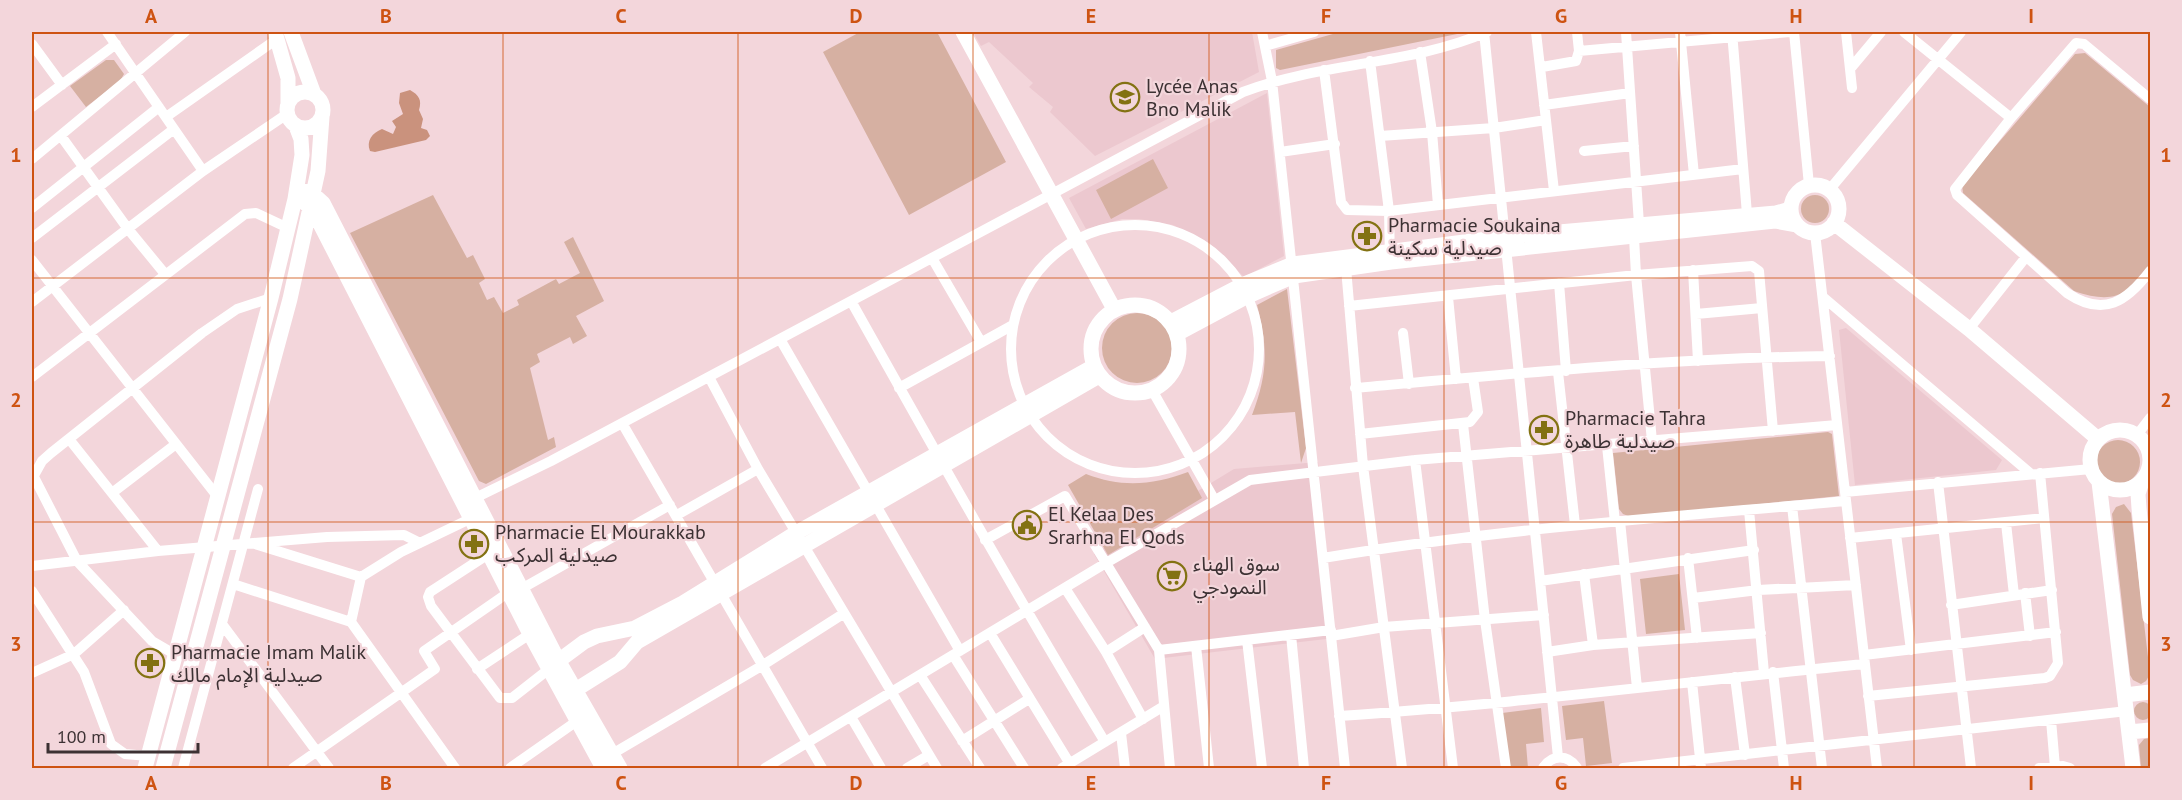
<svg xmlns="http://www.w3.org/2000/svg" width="2182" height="800" font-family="'PT Sans','Noto Sans Arabic',sans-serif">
  <rect width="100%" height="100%" fill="#f3d6db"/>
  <path fill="#ecc8cf" d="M973,32h279l7,40 -164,84 -45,-44 3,-5 -24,-20 4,-4 -44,-41 -8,4z
    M1267,93l17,163 -40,21 -35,-34 -36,-18 -34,-6h-17l-36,10 -17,-31z
    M1846,328l156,132 -6,10 -141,15 -16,-155z
    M1318,462l17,176 -180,21 -61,-105 140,-85z"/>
  <path fill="#d6b0a2" d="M860,32h77l69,130 -97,53 -86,-163z
    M1340,32h127l-187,38 -4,-2v-18z
    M2085,53l65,54v159c-23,31 -38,38 -76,25l-111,-98 -1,-8 113,-131z
    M106,60h8l10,14 -4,7 -34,26 -16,-21z
    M1153,159l15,29 -57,31 -15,-29z
    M1801 209a14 14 0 1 1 28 0a14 14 0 1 1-28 0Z
    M433,195l34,63 6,-3 12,24 -6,4 8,17 7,-3 9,16 16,-8 -2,-5 39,-21 3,5 21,-11 -16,-31 9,-5 31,64 -28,15 11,20 -14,8 -3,-7 -33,17 3,8 -10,6 18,72 6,-3 2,10 -70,37 -7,-3 -129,-248z
    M1287,289l19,159 -5,15 -6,-51 -43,3c16,-41 16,-68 5,-110z
    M1102 348a35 35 0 1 1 70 0a35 35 0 1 1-70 0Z
    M1828,432l4,2 7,62 -208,21 -8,-3 -4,-5 -6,-56z
    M2096 462a22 22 0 1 1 44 0a22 22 0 1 1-44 0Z
    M1188,472l14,26 -94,57 -40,-70 18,-11c36,14 67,11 102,-2z
    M2124,504l7,9 19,161 -4,7 -5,3 -8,-4 -3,-5 -18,-161 4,-7z
    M1679,574l6,56 -39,4 -6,-55z
    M1604,701l8,62 -26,3 -3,-28 -17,2 -4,-34z
    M2134 711a9 9 0 1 1 18 0a9 9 0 1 1-18 0Z
    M1541,708l3,34 -18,2 2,24h-19l-7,-55z
    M2150,738v30h-9l-2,-23 5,-6z"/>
  <path fill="#ca927d" d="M410,90c9,5 12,10 9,20l4,9 -2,9 6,2 3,6 -4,4 -51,12 -5,-1c-4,-10 2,-18 12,-22l11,5 3,-7 -4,-6 11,-7 -4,-11 1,-10z"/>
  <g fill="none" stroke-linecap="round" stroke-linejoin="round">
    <path stroke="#fff" stroke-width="10" d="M107,32l96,139
      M1262,32l10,49 73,687
      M1484,32l74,725
      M1536,32l18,159
      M1626,32l13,192 -5,13 2,38 16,166
      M1680,32l14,143
      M1732,32l15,182
      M1794,32l15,153
      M1846,32l6,56
      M1904,32l107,86
      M32,44l30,41
      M1265,46l49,-14
      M1579,51l211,-19
      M1420,52l12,80 6,73
      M1370,61l19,150 1,48
      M1542,67l34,-6 3,-10 -2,-19
      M1850,69l31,-37
      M1324,70l17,132 6,8 42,1 354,-42
      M2150,99l-66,-55 -8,-1 -65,75 -56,71 2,6 110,98c37,25 60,8 83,-22
      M1544,105l86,-12
      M32,107l84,-63
      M166,117l111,-78
      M61,136l67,93 37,45
      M1380,136l114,-8 52,-8
      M1584,151l50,-5
      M1280,152l55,-8
      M32,159l153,-127
      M1830,189l131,-157
      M32,208l127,-101
      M1011 349a124 124 0 1 1 248 0a124 124 0 1 1-248 0Z
      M1815,233l62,535
      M32,238l142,-109
      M932,258l49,84
      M32,260l185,236
      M1346,268l17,198 39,302
      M1693,270l5,91
      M1559,283l7,88
      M1448,297l8,82
      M1823,297l207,176
      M851,301c83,148 166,296 254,441
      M32,302l171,-131 84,-57
      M1349,306l287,-31 116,-9 7,5 14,160
      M1696,314l66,-6
      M1969,329l57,-72
      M1403,333l6,51
      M780,339l180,312
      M1558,372l17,153
      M32,377l213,-163 11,-1 32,15
      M709,377l49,92 179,299
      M899,388l114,-63
      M1355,388c157,-14 316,-30 475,-32
      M1152,390l62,109
      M622,423l200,345
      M1463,424l22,196 21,148
      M1360,434l110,-12 8,-10 -5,-34
      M2137,435l13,-17
      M69,439l89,112
      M1607,446l8,76
      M1415,460l38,308
      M2147,474h3
      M34,477l43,84 75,80 24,14
      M32,479l10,-18 9,-8 151,-120 35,-24 34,-11
      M1938,482l33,286
      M1845,492l246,-23
      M112,493l64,-49
      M469,501l82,-40 692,-369c79,-30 168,-27 244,-60
      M1792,506l30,262
      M1749,510l15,163
      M677,515l81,-46
      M1620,521l17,167
      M2006,523l8,72
      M1896,534l15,116
      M1850,538l194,-20
      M985,540l80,-44 94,154 11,118
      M255,544l106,33
      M490,553l-60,39 -2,5 3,9 69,92h12l37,-29
      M1323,558c173,-29 349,-41 523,-57
      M1688,558l9,80
      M32,566l126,-15 169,-14 77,-2 16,8
      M1584,574l9,71
      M1540,581l214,-31
      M233,584l118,38 104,146
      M1065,588l41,64 37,67
      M521,589l149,-84
      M32,591l52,81 27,72 14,10 23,2
      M2025,593l5,43
      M1693,598l65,-8 98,-5
      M1951,605l101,-15
      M351,622l10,-45 40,-25 75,-36
      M222,624l107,144
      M990,633l80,131
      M1291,635l13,133
      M1331,636l53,-9 160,-12
      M1247,640l15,128
      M1196,646l13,122
      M1159,650l172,-20
      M1106,652l39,-25
      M1547,652l46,-7 168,-12
      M953,655l71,113
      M1864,655l192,-23
      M477,669l53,-35
      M1773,672l11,96
      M32,673l42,-19 50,-44
      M920,675l60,93
      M1735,677l10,78
      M1692,682l9,86
      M1868,696l177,-18 5,-2 8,-13 -18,-190
      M1339,716c176,-12 351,-35 526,-52
      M851,717l30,51
      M2051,720l4,47
      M1121,733l4,35
      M962,741l67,-42
      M612,754l151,-89 80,-51
      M183,768l75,-279
      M293,768l142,-99 -11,-18 85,-59
      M510,768l67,-47
      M765,768l341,-205 144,-83 165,-20 422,-35
      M907,768l22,-13
      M1062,768l102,-62
      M1543,768c9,-14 25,-14 34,0
      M1623,768l504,-57
      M2039,768l24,-2 7,2"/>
    <path stroke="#fff" stroke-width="15" d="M275,32l13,46v25
      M291,32l23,62
      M963,32l151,277
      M287 110a18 18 0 1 1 36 0a18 18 0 1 1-36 0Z
      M1791 209a24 24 0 1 1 48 0a24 24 0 1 1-48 0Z
      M297,189l16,5 10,9 235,457 62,108
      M306,204l8,8 216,422 73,134
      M1834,223l135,106 129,110
      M1091 349a44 44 0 1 1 88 0a44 44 0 1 1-88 0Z
      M1171,322l71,-37 51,-21 210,-27 273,-24 14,-4
      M1177,334l71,-38 46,-20 97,-14 384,-41 21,4
      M2090 460a30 30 0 1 1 60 0a30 30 0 1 1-60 0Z
      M2099,482l34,286
      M2142,482l-4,12 1,14 11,109
      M553,665l31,-23 13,-6 38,-8 48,-25 113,-70 298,-167
      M569,694l51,-32 17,-20 462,-266
      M2125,695l25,-3
      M2129,732l21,-2
      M145,768l126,-470 24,-99 7,-44 -1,-16 -5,-13
      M163,768l127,-469 28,-128 4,-54"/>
  </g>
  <path fill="none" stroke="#ce5312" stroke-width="1.5" stroke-opacity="0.55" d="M268,32v736M503,32v736M738,32v736M973,32v736M1209,32v736M1444,32v736M1679,32v736M1914,32v736M32,278h2118M32,522h2118"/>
  <defs>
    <g id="university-ring" transform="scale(1.5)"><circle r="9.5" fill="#f3d6db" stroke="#837212" stroke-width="1.5"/><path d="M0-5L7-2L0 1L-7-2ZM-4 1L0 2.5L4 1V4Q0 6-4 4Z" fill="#837212"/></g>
    <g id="pharmacy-ring" transform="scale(1.5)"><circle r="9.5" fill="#f3d6db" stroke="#837212" stroke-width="1.5"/><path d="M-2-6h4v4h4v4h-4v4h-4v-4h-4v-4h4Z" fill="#837212"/></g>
    <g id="civic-ring" transform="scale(1.5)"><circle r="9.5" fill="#f3d6db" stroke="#837212" stroke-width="1.5"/><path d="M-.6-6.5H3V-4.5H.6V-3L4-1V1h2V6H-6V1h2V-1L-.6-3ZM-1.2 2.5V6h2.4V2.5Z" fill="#837212"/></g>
    <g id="supermarket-ring" transform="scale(1.5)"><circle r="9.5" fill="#f3d6db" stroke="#837212" stroke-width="1.5"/><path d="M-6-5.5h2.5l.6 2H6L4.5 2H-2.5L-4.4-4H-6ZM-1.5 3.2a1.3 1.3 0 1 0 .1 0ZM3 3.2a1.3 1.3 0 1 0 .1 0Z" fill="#837212"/></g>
  </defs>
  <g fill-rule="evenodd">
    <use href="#university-ring" x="1125" y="97"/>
    <use href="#pharmacy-ring" x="1367" y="236"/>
    <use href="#pharmacy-ring" x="1544" y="430"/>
    <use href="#civic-ring" x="1027" y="525"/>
    <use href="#pharmacy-ring" x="474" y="544"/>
    <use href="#supermarket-ring" x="1172" y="576"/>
    <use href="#pharmacy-ring" x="150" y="663"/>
  </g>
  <g text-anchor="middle" stroke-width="4.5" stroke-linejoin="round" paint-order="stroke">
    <g font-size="20" fill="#3c3133" stroke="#f3d6db" text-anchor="start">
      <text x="1146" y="93">Lycée Anas<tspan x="1146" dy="23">Bno Malik</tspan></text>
      <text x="1388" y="232">Pharmacie Soukaina<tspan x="1388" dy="23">صيدلية سكينة</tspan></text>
      <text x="1565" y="425">Pharmacie Tahra<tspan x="1565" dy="23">صيدلية طاهرة</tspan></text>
      <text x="1048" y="521">El Kelaa Des<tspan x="1048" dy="23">Srarhna El Qods</tspan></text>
      <text x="495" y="539">Pharmacie El Mourakkab<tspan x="495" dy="23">صيدلية المركب</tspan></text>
      <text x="1193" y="571">سوق الهناء<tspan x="1193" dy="23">النمودجي</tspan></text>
      <text x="171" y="659">Pharmacie Imam Malik<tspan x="171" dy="23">صيدلية الإمام مالك</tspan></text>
    </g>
  </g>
  <rect width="2182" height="800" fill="none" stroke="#f3d6db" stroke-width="66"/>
  <path d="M48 743v9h150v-9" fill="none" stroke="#3c3133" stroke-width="3"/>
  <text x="57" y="743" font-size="18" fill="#3c3133" stroke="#f3d6db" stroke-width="4.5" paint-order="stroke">100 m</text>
  <rect x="33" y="33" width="2116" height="734" fill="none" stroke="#ce5312" stroke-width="2"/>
  <g font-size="20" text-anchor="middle" font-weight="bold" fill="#ce5312">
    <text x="151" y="23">A</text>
    <text x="386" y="23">B</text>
    <text x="621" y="23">C</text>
    <text x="856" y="23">D</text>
    <text x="1091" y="23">E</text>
    <text x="1326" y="23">F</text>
    <text x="1561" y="23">G</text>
    <text x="1796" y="23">H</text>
    <text x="2031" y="23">I</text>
    <text x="16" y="162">1</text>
    <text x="2166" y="162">1</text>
    <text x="16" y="407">2</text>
    <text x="2166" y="407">2</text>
    <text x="16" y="651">3</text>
    <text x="2166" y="651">3</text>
    <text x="151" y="790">A</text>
    <text x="386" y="790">B</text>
    <text x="621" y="790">C</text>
    <text x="856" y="790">D</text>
    <text x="1091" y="790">E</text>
    <text x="1326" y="790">F</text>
    <text x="1561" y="790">G</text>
    <text x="1796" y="790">H</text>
    <text x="2031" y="790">I</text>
  </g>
</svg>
